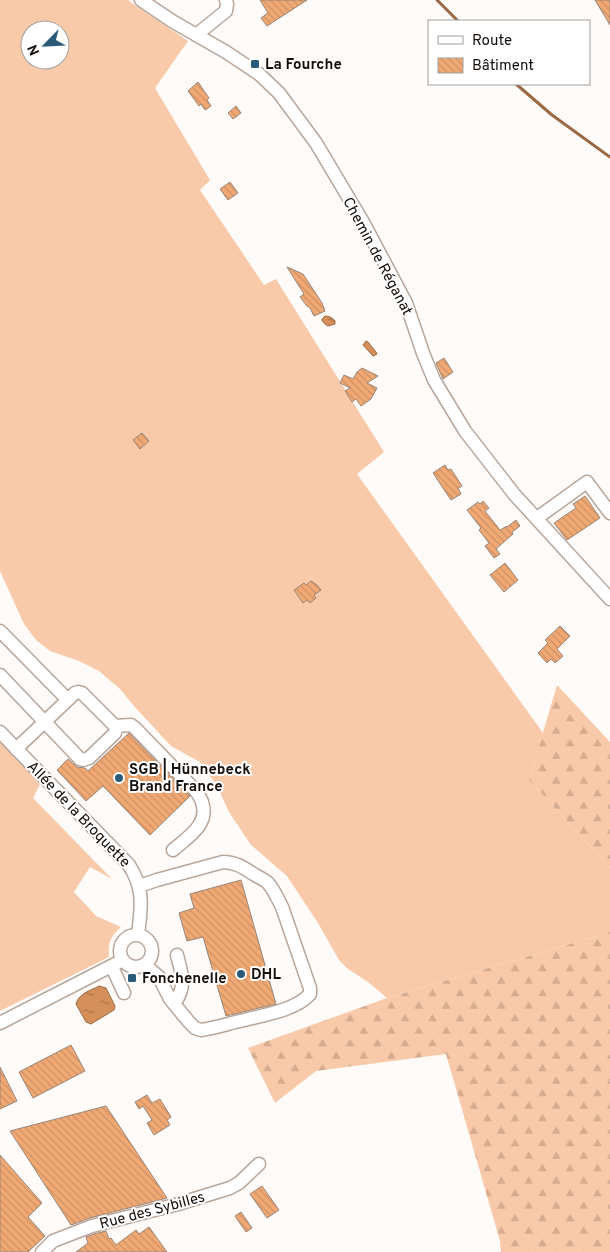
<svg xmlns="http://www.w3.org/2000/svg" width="610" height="1252" font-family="Overpass,sans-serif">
  <defs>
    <pattern id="forest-firs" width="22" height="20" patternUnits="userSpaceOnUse" patternTransform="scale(1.25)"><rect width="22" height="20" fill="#f9caa9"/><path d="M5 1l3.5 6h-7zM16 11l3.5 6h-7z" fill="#d5ac90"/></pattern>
    <pattern id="water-ripples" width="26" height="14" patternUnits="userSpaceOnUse" patternTransform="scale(1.25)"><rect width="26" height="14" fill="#d58f5b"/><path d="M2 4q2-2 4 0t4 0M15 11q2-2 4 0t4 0" fill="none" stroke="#ac7349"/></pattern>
    <pattern id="building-back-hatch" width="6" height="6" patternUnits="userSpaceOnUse" patternTransform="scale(1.25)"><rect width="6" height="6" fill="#f1a974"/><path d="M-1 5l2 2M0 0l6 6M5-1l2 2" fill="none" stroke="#ce9063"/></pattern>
  </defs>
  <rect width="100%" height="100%" fill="#fefbf8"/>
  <path fill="#f9caa9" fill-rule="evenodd" d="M0,0h128l5,4 55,37 -33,47 55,92 -10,10 64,95 12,-6 108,173 -27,22 186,259 -14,47 81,88v64l-223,66 -19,-16 -20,-13 -9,-9 -21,-37 -31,-47 -36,-31 -22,-33 -12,-26 -17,-24 -29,-16 -37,-40 -14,-17 -21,-18 -20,-10 -29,-10 -14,-11 -12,-16 -24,-53zM30,30h30v30h-30z
    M0,741l40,43 -7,14 79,81 -22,-12 -16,25 22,24 25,11c-11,10 -13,15 -12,30l-109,54z"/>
  <path fill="url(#forest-firs)" d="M557,685l53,57v126l-81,-88z
    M610,932v320h-109l-1,-11 -54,-187 -130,17 -41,32 -27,-55 139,-50z"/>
  <path fill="url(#water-ripples)" stroke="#9b6943" d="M325,316c4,0 8,2 10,5v3l-7,2c-3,-2 -6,-4 -6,-7z
    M366,341l2,1 8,10 1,2 -4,2 -10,-11z
    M99,986l7,2 9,18 -1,4 -23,14 -5,-2 -10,-18c3,-11 14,-13 23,-18z"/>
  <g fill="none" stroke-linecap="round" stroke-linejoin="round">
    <path stroke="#9b6943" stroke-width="3" d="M437,0l21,21
      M516,84l36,31 58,42"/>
  </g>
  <path fill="url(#building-back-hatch)" stroke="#97867a" d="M260,0h47l-40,26 -6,-8 7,-5z
    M595,0h15v25z
    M198,82l11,16 -2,2 4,6 -6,4 -4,-6 -2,2 -11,-15z
    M236,106l5,7 -8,6 -5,-6z
    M230,182l8,11 -10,7 -8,-11z
    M287,267l16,7 19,29 3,8 -11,5 -4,-8 -3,-2 -7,-9 4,-3z
    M444,358l9,14 -10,7 -7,-16z
    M362,368l16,8 -11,7 10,5 -6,11 -10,7 -5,-7 -4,3 -7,-11 5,-3 -10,-5 4,-8 9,4 4,-7z
    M142,433l7,8 -9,8 -7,-9z
    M445,465l3,5 3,-1 11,17 -4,2 3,6 -10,6 -18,-27z
    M585,496l15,22 -33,22 -13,-17 22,-15 -3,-4z
    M483,501l6,7 -4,3 15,19 7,-4v1l9,-7 4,6 -8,6 1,2 -17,15 4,5 -6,4 -9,-12 4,-3 -10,-13 2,-2 -14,-18 11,-8 2,2z
    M505,563l13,17 -14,12 -14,-17z
    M311,581l6,4 4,5 -7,5 2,3 -6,5 -3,-3 -4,3 -9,-13 10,-7 2,2z
    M560,626l10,10 -13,13 6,7 -8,7 -4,-4 -4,4 -9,-10 10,-10 -3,-3z
    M129,733l61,63 -40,39 -47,-49 -17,15 -29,-31 11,-11 9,8 8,1 3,3z
    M241,880l35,124 -50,12 -23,-79 -16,4 -8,-28 15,-5 -4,-14z
    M71,1045l14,26 -52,27 -14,-26z
    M0,1067l17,34 -17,8z
    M147,1095l5,8 8,-4 11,18 -4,3 3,5 -16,10 -7,-12 5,-3 -9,-14 -4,3 -4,-7z
    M106,1106l61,92 -77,20 -19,7 -61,-94z
    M0,1155l42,48 -14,14 17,19 -17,16h-28z
    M262,1186l17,24 -12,8 -17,-24z
    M241,1212l11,16 -6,4 -11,-16z
    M149,1227l18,25h-91l12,-9 -2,-6 8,-3 12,-3 3,8 2,-1 5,7 20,-15 3,4z"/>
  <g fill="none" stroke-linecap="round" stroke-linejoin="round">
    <g stroke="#b8a69a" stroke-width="15">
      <path id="minor" d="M141,0l31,21 54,31 33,22 20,19 37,50 47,79 43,81 17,50 11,27 31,51 49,63 96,105
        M196,35l30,-24 1,-7 -1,-4
        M537,518l50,-36 23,31
        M0,631l68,69
        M0,675l80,84 3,1 6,-2 26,-25 1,-4 -1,-3
        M0,732l129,133c16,25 12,43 9,70
        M16,749l59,-56 3,-1 4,1 33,33 16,-1 4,3 61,63c2,3 5,7 6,11 8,22 -14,35 -29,48
        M139,886l18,-6 66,-18c13,0 21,6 32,13 4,2 10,5 13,8 6,7 10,16 14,24l28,81v6c-14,16 -46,21 -66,26 -14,3 -28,8 -43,10l-6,-2 -6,-6 -19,-23 -11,-22 -14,-12
        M120 951a16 16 0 1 1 32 0a16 16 0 1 1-32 0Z
        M112,967l12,26
        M174,1004c13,-18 8,-29 3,-49
        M0,1023l123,-63
        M42,1252l11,-11 39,-15 86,-22 52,-16 9,-5 20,-19"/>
    </g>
    <use href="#minor" stroke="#fff" stroke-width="12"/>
  </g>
  <g fill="#2a5c79" stroke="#fff" stroke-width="2">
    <rect x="250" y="59" width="10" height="10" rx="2.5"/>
    <circle cx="119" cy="778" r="5"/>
    <circle cx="241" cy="974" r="5"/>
    <rect x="127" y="973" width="10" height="10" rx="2.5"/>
  </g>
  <g text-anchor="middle" stroke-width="4" stroke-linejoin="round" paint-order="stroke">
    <g font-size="15" font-weight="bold" fill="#150f0b" stroke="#fff" text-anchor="start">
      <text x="265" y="69">La Fourche</text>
      <text x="129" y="774">SGB | Hünnebeck<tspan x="129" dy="17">Brand France</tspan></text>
      <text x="251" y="979">DHL</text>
      <text x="142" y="983">Fonchenelle</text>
    </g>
    <g font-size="15" fill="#150f0b" stroke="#fff">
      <text transform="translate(378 256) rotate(62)" y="5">Chemin de Réganat</text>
      <text transform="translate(79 814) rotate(46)" y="5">Allée de la Broquette</text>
      <text transform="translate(152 1210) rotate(-15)" y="5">Rue des Sybilles</text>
    </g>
  </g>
  <rect x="428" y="20" width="162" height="65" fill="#ffffff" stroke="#a19f9d"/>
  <rect x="438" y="36" width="25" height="8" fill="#ffffff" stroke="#a19f9d"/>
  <text x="472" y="45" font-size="15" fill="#150f0b">Route</text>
  <rect x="438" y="58" width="25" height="15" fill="url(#building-back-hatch)" stroke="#a19f9d"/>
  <text x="472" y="70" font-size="15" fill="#150f0b">Bâtiment</text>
  <g transform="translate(45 45) rotate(246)"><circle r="24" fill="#ffffff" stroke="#a19f9d"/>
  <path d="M0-4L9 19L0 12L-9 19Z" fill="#2a5c79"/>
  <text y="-8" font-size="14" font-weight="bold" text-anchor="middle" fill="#150f0b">N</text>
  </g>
</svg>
